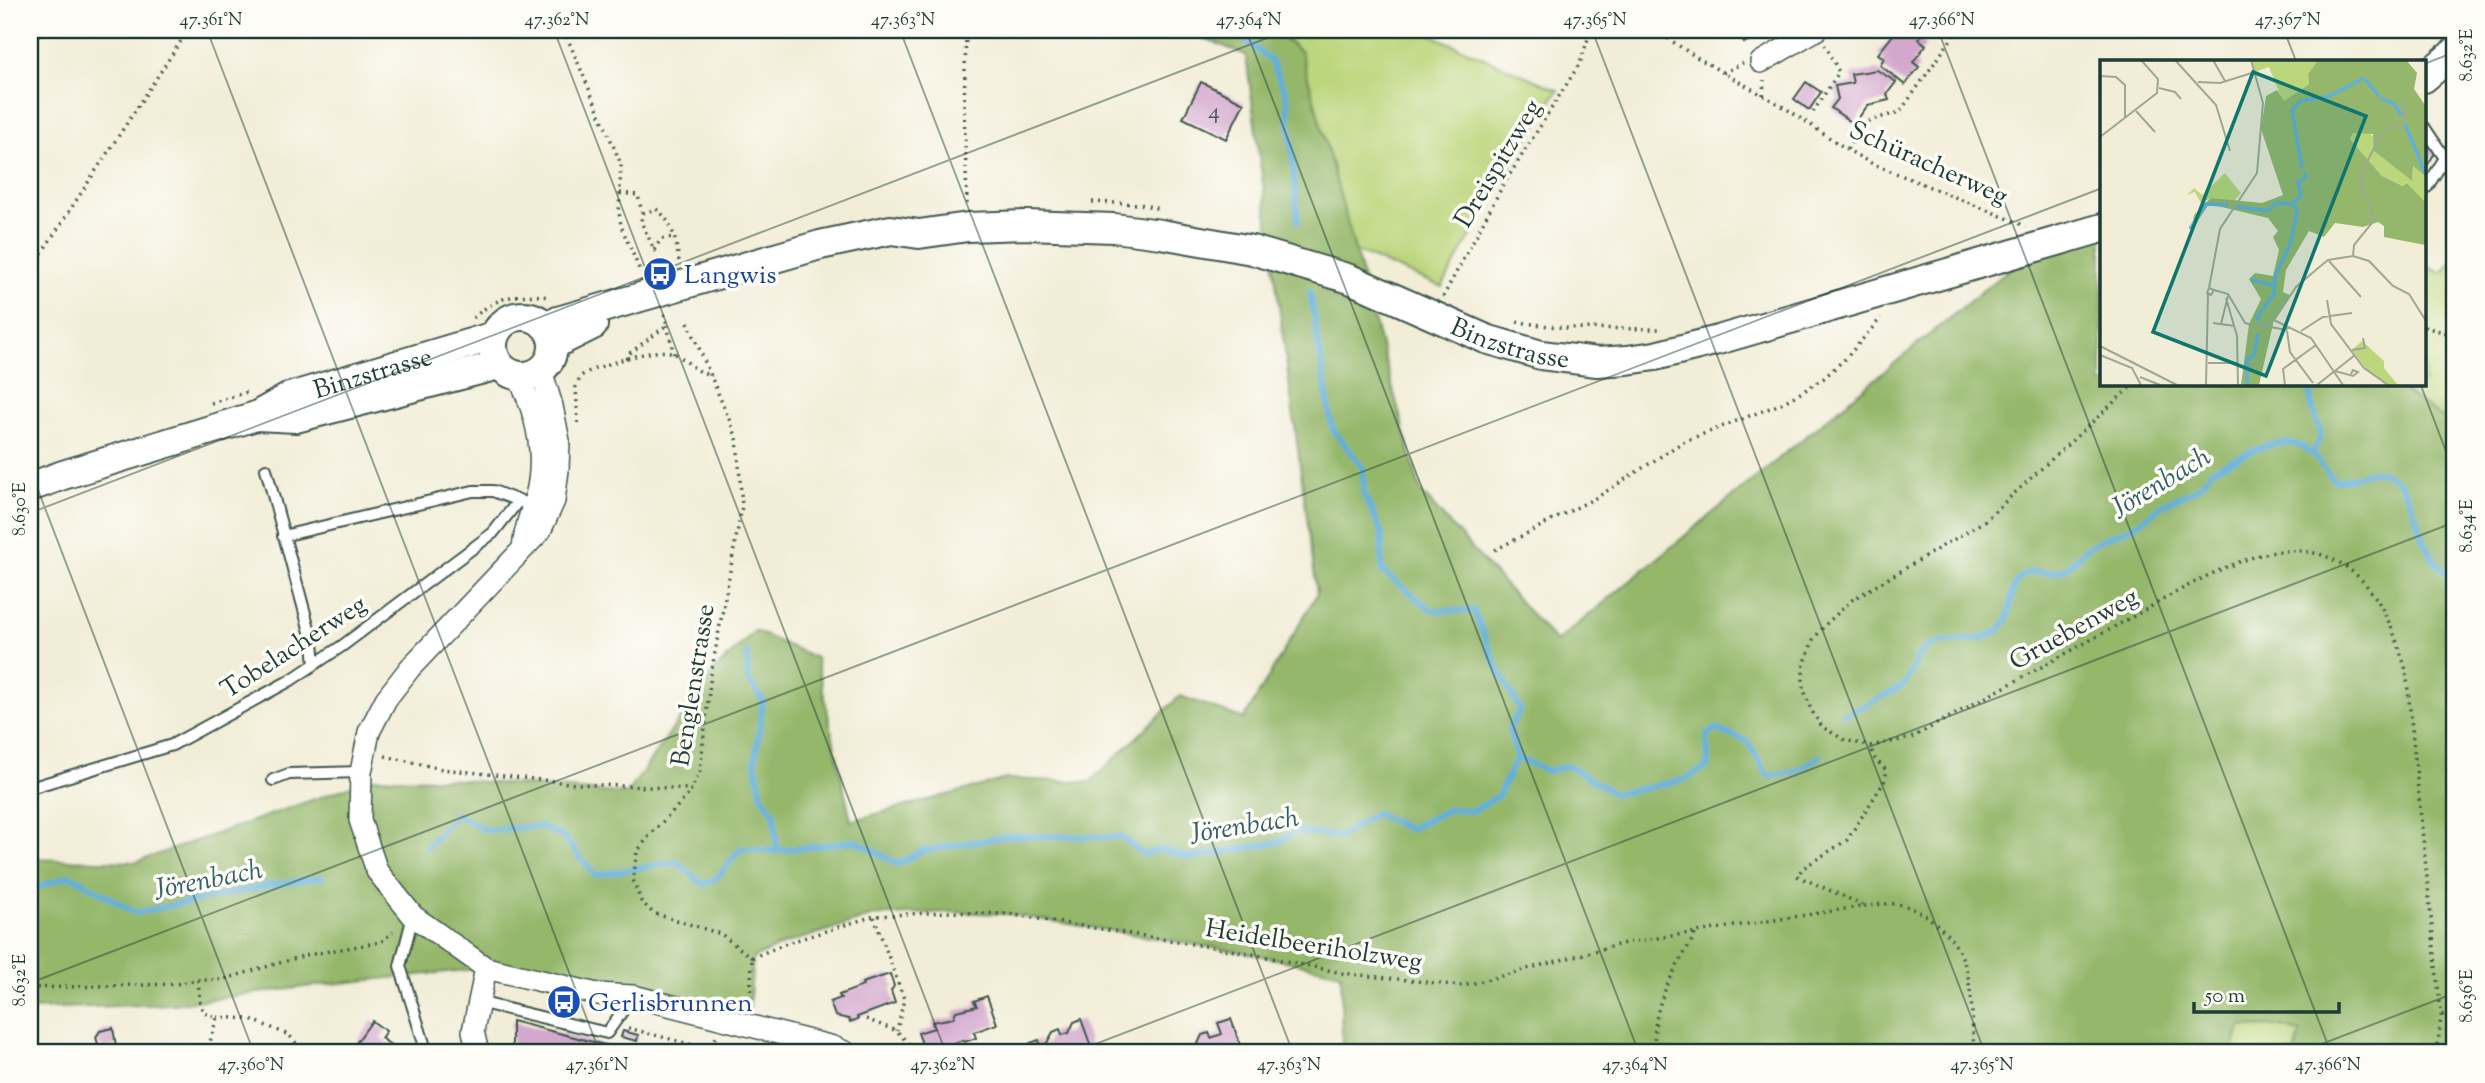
<svg xmlns="http://www.w3.org/2000/svg" width="2485" height="1083" font-family="'Sorts Mill Goudy',serif">
  <rect width="100%" height="100%" fill="#fdfcf7"/>
  <filter id="ink" filterUnits="userSpaceOnUse"><feTurbulence type="fractalNoise" baseFrequency=".0143" numOctaves="2"/><feDisplacementMap in="SourceGraphic" scale="14" xChannelSelector="R" yChannelSelector="G"/><feConvolveMatrix kernelMatrix="1 2 1 2 8 2 1 2 1" color-interpolation-filters="sRGB"/></filter>
  <filter id="wash" filterUnits="userSpaceOnUse"><feTurbulence type="fractalNoise" baseFrequency=".00686" numOctaves="4" result="noise"/><feDisplacementMap in="SourceGraphic" scale="28" xChannelSelector="R" yChannelSelector="G"/><feGaussianBlur stdDeviation="1.57" result="paint"/><feColorMatrix in="noise" values="0 0 0 0 0 0 0 0 0 0 0 0 0 0 0 0 0 1.4 0 .05"/><feComposite in="paint" operator="in"/></filter>
  <g filter="url(#wash)">
    <rect width="100%" height="100%" fill="#f2edd7"/>
    <path fill="#bbd67b" stroke="#6d8a58" stroke-width="2" d="M1276,30h144l138,60 -51,82 -65,115 -87,-36 -54,-199z
      M2455,258v169l-63,-44h32v-118l18,8z
      M2277,1026l24,6 -6,21h-64l10,-26z"/>
    <path fill="#94b76b" stroke="#5a7a50" stroke-width="2" d="M1183,30h89l29,22 120,440 135,150 481,-396 65,-18v155h290l63,44v626h-160l6,-21 -24,-6 -36,1 -10,26h-889l-1,-80 -93,-20 -240,-39 -63,-2 -71,4 -90,28 -31,14 -5,68 -262,-58 -174,18 -139,18 -143,5v-150l106,3 238,-84 75,1 178,15 84,-120 44,-43 61,27 35,163 155,-42 84,3 90,-86 64,23 73,-125 -71,-539z"/>
    <g fill="none" stroke-linecap="round" stroke-linejoin="round">
      <path stroke="#61afdb" stroke-width="6" d="M1233,30l38,31 16,35 11,125
        M1310,291l22,137 31,40 1,27 18,38v38l50,39 42,1 23,56 23,43 -11,19 8,29
        M2308,383l4,23 9,29 -8,18
        M747,653l1,27 15,20 -8,61 7,35 12,17 3,38
        M1843,715c14,-7 51,-21 61,-31 9,-10 11,-29 22,-36 22,-12 51,-2 72,-17 21,-14 4,-49 30,-58 12,-3 23,3 36,-4 10,-5 14,-15 23,-21 14,-11 33,-14 48,-23 9,-5 17,-13 26,-19 19,-12 40,-13 50,-36 27,-11 71,-41 98,-19 11,8 15,21 26,29 15,2 27,-9 42,-8 33,1 38,50 49,73 7,15 18,27 29,39
        M427,847l29,-33 30,16 55,-4 23,12 31,37 82,-13 27,23 14,-8 22,-28 37,2 79,-10 42,23 24,-13 86,-15 114,1 22,18 16,-6 31,9 88,-16 17,-11 44,6 35,-24 34,16 40,-20 24,2 25,-15 19,-38 31,13 21,-5 46,28 68,-14 25,-13 -1,-33 8,-5 32,12 21,35 25,-4 27,-15
        M30,890l38,-14 12,4 55,33 136,-28 51,-8"/>
    </g>
    <g id="blocks">
      <path fill="#d3a7ce" d="M1737,30h40l-14,8 -3,-4 -16,9z
        M1897,30l28,1 -6,8 7,6 -13,17 6,5 -14,18 -25,-20 4,-7 -6,-4z
        M1877,70l19,12 -9,12 2,6 -21,5 -14,19 -23,-16 7,-9 -3,-13 18,-3 -2,-9z
        M1201,82l43,21 -18,36 -43,-21z
        M1806,82l15,10 -12,18 -15,-11z
        M2424,143l12,8 -12,20z
        M890,974l4,12 -3,5 4,12 -38,14 1,2 -8,3 -1,-3 -14,-3 -5,-14 11,-4 -2,-3 24,-9 -1,-3z
        M987,996l10,28 -23,8 2,6 -12,4 -1,-2 -10,3 1,3 -21,7h-3l-3,-9 -4,2 -5,-13 16,-5 -2,-6 21,-4 3,-7 21,-5 -3,-5z
        M1081,1019l12,33 -73,1 6,-2 4,-8 9,-3 2,6 6,-3 6,-11 7,-3 2,6 7,-2 5,-11z
        M1231,1019l12,34h-52l-1,-4 7,-3 5,-11 7,-2 2,5 11,-4 -4,-11z
        M372,1021l14,10 -5,7 14,10 -4,5h-42z
        M512,1021l120,31v1h-120z
        M113,1028l3,18 -12,2 -6,-4 -2,-7 4,-6z
        M623,1031l15,4 -1,6 -16,-4z"/>
    </g>
  </g>
  <g filter="url(#ink)">
    <use href="#blocks" fill-opacity="0" stroke="#3f574c" stroke-width="2"/>
    <g fill="none" stroke-linecap="round" stroke-linejoin="round">
      <g stroke="#3f574c" stroke-width="14">
        <path id="lane" d="M2424,127l21,31 -18,29
          M266,469l47,174 2,21
          M283,536l190,-45h20l31,12
          M273,780l16,-6 72,-2
          M30,788l142,-43 119,-65 51,-34 151,-113 26,-33
          M413,916l-13,50 27,87
          M478,1002l129,31 26,-37"/>
      </g>
      <g stroke="#3f574c" stroke-width="24">
        <path id="street" d="M1761,62l55,-32
          M541,370l11,36 7,35 -1,29 -4,31 -14,30 -130,137 -24,31 -17,33 -8,40 -1,48 17,51 36,45 73,52 111,26 36,2 200,51 14,6
          M518,376c19,38 29,78 18,120 -6,21 -11,30 -13,53
          M478,1053l-5,-22 13,-63"/>
      </g>
      <g stroke="#3f574c" stroke-width="32">
        <g id="secondary">
          <path d="M2424,78l31,-26"/>
          <circle cx="523" cy="346" r="30"/>
          <path id="s1" d="M544,325l276,-80 71,-15 28,4 49,-7 58,-2 88,3 47,6 91,16 98,29 136,60 55,16 56,7 30,-2 28,-4 63,-16 384,-112"/>
          <path d="M553,345l40,-20"/>
          <path d="M256,416l40,2 203,-53"/>
          <path id="s2" d="M30,487l33,-12 193,-59 34,-19 204,-61"/>
        </g>
      </g>
      <path stroke="#3f574c" stroke-width="3.5" stroke-dasharray="2 5" stroke-linecap="butt" d="M564,30l57,134 -2,48 2,14 20,47
        M1656,30c41,30 85,52 129,78 29,18 55,39 86,55l155,63
        M966,34l-2,73 3,97
        M1723,73l20,-10
        M1763,95l1,-15
        M1813,112l26,-40 -14,-27
        M1847,149l21,-28 32,-9 57,-81 -2,-1
        M620,193l18,2 4,18 -1,9 15,31
        M1092,202l48,2 20,5
        M643,213l13,-4c17,12 20,33 23,52
        M654,250l7,-11 13,-2
        M30,271l158,-241
        M1443,297l59,-110 78,-124 11,-33
        M473,318c26,-23 44,-25 77,-21
        M688,322l49,116 5,68 -31,168 -11,97 -11,23 -40,42 -12,16 -4,28 8,21 12,12 68,21 31,24
        M1517,322l49,6 93,1
        M667,325l7,29
        M2424,327l31,8
        M626,359l4,-6 37,-28 -3,-12
        M2135,383l-152,139 -131,78 -27,25 -12,15 -10,28v19l8,23 11,17 23,13 25,6 41,-8c72,-39 143,-78 214,-117 44,-24 90,-54 139,-67 21,-5 48,-5 68,5 44,20 61,68 74,111l35,346 -4,37
        M211,403l40,-12
        M578,423l-2,-36 5,-11 10,-6c19,-6 65,-24 82,-17 14,6 23,21 39,22
        M1495,550l104,-54 84,-54 97,-38 24,-13 20,-13 23,-21 34,-39
        M385,756l57,13 135,15 115,5
        M1863,905l-66,-29 6,-8 44,-28 37,-58 3,-11 -12,-12 -5,-13
        M874,917l30,82 -7,32
        M752,958l32,-14 90,-28 71,-4 63,2 240,39 94,20 121,13 162,-43 240,-37c11,-1 26,-4 37,-1 25,7 49,28 60,52 11,24 10,69 12,96
        M198,980l2,24 4,9 13,4 -7,25 -12,11
        M30,988l146,-4 22,-4h23l86,-25 74,-13 12,-10
        M750,1005l2,-47
        M2442,1015l13,-7
        M217,1017l33,2 39,16 16,18
        M866,1019l31,12 18,20 6,2
        M628,1028l84,22 4,-14
        M712,1050l14,3
        M740,1053l1,-9
        M1655,1053c-5,-50 19,-80 42,-122"/>
      <use href="#lane" stroke="#fff" stroke-width="10"/>
      <use href="#street" stroke="#fff" stroke-width="21"/>
      <use href="#secondary" stroke="#fff" stroke-width="28"/>
    </g>
  </g>
  <path fill="none" stroke="#1f3d34" stroke-width="2" stroke-opacity="0.45" d="M207,30l393,1023M554,30l392,1023M900,30l393,1023M1246,30l393,1023M1592,30l393,1023M1938,30l393,1023M2284,30l12,31M30,42l33,-12M2424,64l31,-12M2420,383l35,92M30,469l224,584M30,513l1258,-483M30,983l2072,-795M1072,1053l1383,-531M2298,1053l157,-60"/>
  <defs>
    <g id="bus-disc" transform="scale(1.75)"><circle r="9.5" fill="#1a4fb4" stroke="#fdfcf7"/><path d="M-5-6H5V4H4V6H2V4H-2V6H-4V4H-5ZM-3.5-4V0h7V-4ZM-3.5 1.2v1.5H-2V1.2ZM2 1.2v1.5H3.5V1.2Z" fill="#fff"/></g>
  </defs>
  <g fill-rule="evenodd">
    <use href="#bus-disc" x="660" y="274"/>
    <use href="#bus-disc" x="564" y="1002"/>
  </g>
  <g text-anchor="middle" stroke-width="7" stroke-linejoin="round" paint-order="stroke">
    <g font-size="23" fill="#4c585a">
      <text x="1214" y="118">4</text>
    </g>
    <g font-size="26" fill="#1f3d34" stroke="#fdfcf7">
      <text transform="translate(1929 162) rotate(24)" y="9">Schüracherweg</text>
      <text transform="translate(1497 163) rotate(-59)" y="9">Dreispitzweg</text>
      <text dy="9" stroke="none"><textPath href="#s1" startOffset="999">Binzstrasse</textPath></text>
      <text dy="9" stroke="none"><textPath href="#s2" startOffset="362">Binzstrasse</textPath></text>
      <text transform="translate(2073 628) rotate(-29)" y="9">Gruebenweg</text>
      <text transform="translate(293 646) rotate(-33)" y="9">Tobelacherweg</text>
      <text transform="translate(692 685) rotate(-81)" y="9">Benglenstrasse</text>
      <text transform="translate(1314 944) rotate(9)" y="9">Heidelbeeriholzweg</text>
    </g>
    <g font-size="26" fill="#164399" stroke="#fdfcf7" text-anchor="start">
      <text x="684" y="283">Langwis</text>
      <text x="588" y="1011">Gerlisbrunnen</text>
    </g>
    <g font-size="28" font-style="italic" fill="#335f66" stroke="#fdfcf7">
      <text transform="translate(2160 481) rotate(-31)" y="10">Jörenbach</text>
      <text transform="translate(1244 824) rotate(-9)" y="10">Jörenbach</text>
      <text transform="translate(208 878) rotate(-11)" y="10">Jörenbach</text>
    </g>
  </g>
  <g transform="translate(2100 60)">
    <rect width="326" height="326" fill="#f2edd7"/>
    <path d="M152,0h66l-10,14 1,10 -26,18 -14,-35 -14,5zM268,72l7,6 -1,13 38,30 1,-15 12,10v26l-18,-19 -3,3 -22,-10 -32,-37 3,-6zM125,113l16,20 -7,8 -23,-3 -10,5 -6,-11 -8,3 7,-7 8,7zM262,281l22,20v7l14,17h-10l-20,-14 -16,-21z" fill="#bbd67b"/>
    <path d="M218,0h88l11,13 -3,16 11,16v71l-12,-10 -1,15 -38,-30 -1,-17 -20,-1 -3,6 32,37 21,10 4,-3 18,19v43l-41,-8v-11l-6,-4 -15,5 -28,-4 -11,14 -15,-6 -23,39 -3,22 7,3 -16,25 -15,65h-18l8,-61 12,-25 -12,-20 6,-6 18,3 6,-26 -6,-13 5,-6 -10,-13 -59,-14 -18,27 3,-16 17,-17 51,5 21,-8 -22,-66 5,-33 11,-6 7,11 25,-17 -1,-10z" fill="#94b76b"/>
    <path fill="none" stroke="#61afdb" stroke-width="3.5" d="M265,19l14,17M280,38l14,6 8,12M305,64l21,51M202,108l-10,-58 8,-9 29,-5 35,-18M137,147l31,4 8,-8 16,1M90,169l16,-25 22,1M151,220l22,5M159,261l-2,-4 17,-23 1,-18 16,-34 6,-31 -4,-7 8,-9 -3,-13 7,-4v-6M147,325v-25l7,-5 4,-21"/>
    <path fill="none" stroke="#9ea796" stroke-width="2" d="M75,0l41,45 14,46M113,0l12,21M0,16l16,1 9,8v33M98,22l22,1 35,-11M59,28l16,4 6,7M36,51l19,21M0,77l57,-44 1,-14 -17,-19M253,196l1,-11 18,-22 -1,-18 -11,-17 3,-18 18,-36 24,-15v-21M229,201l32,36M109,228l11,-59 37,-56 6,-70 -12,-43M109,228l5,2 -3,5 -4,-2zM114,230l14,4 17,29 14,5 15,-8 22,-33 21,-18 11,-9 25,-4 16,5 24,25 16,8 17,27M126,238l11,38 1,49M227,240l4,24 33,44 24,17M174,260l37,18 32,47M113,263l22,3M121,264l7,-28M166,266l20,4 2,-4M187,271l3,21 23,31M201,271l22,-14 29,-4M0,286l77,39M252,290l13,-2 -2,-10M0,295l32,13 9,17M108,303h29M235,311l18,5 5,-4 -5,-2 -2,4M40,317l20,8M106,325l2,-91M185,325l-2,-16 33,-24M217,325l38,-30"/>
    <path fill="#0f766e" fill-opacity="0.15" stroke="#0f766e" stroke-width="3.5" d="M153,12l113,44 -100,260 -113,-44z"/>
    <rect width="326" height="326" fill="none" stroke="#1f3d34" stroke-width="3.5"/>
  </g>
  <rect width="2485" height="1083" fill="none" stroke="#fdfcf7" stroke-width="77"/>
  <path d="M2194 1002v10h145v-10" fill="none" stroke="#1f3d34" stroke-width="3.5"/>
  <text x="2205" y="1002" font-size="21" fill="#1f3d34" stroke="#fdfcf7" stroke-width="5" paint-order="stroke">50 m</text>
  <rect x="38" y="38" width="2408" height="1006" fill="none" stroke="#1f3d34" stroke-width="2.5"/>
  <g font-size="18" text-anchor="middle" fill="#1f3d34">
    <text x="211" y="25">47.361°N</text>
    <text x="557" y="25">47.362°N</text>
    <text x="903" y="25">47.363°N</text>
    <text x="1249" y="25">47.364°N</text>
    <text x="1595" y="25">47.365°N</text>
    <text x="1942" y="25">47.366°N</text>
    <text x="2288" y="25">47.367°N</text>
    <text transform="translate(2466 55) rotate(-90)" y="6">8.632°E</text>
    <text transform="translate(19 509) rotate(-90)" y="6">8.630°E</text>
    <text transform="translate(2466 526) rotate(-90)" y="6">8.634°E</text>
    <text transform="translate(19 980) rotate(-90)" y="6">8.632°E</text>
    <text transform="translate(2466 996) rotate(-90)" y="6">8.636°E</text>
    <text x="251" y="1070">47.360°N</text>
    <text x="597" y="1070">47.361°N</text>
    <text x="943" y="1070">47.362°N</text>
    <text x="1289" y="1070">47.363°N</text>
    <text x="1635" y="1070">47.364°N</text>
    <text x="1982" y="1070">47.365°N</text>
    <text x="2328" y="1070">47.366°N</text>
  </g>
</svg>
